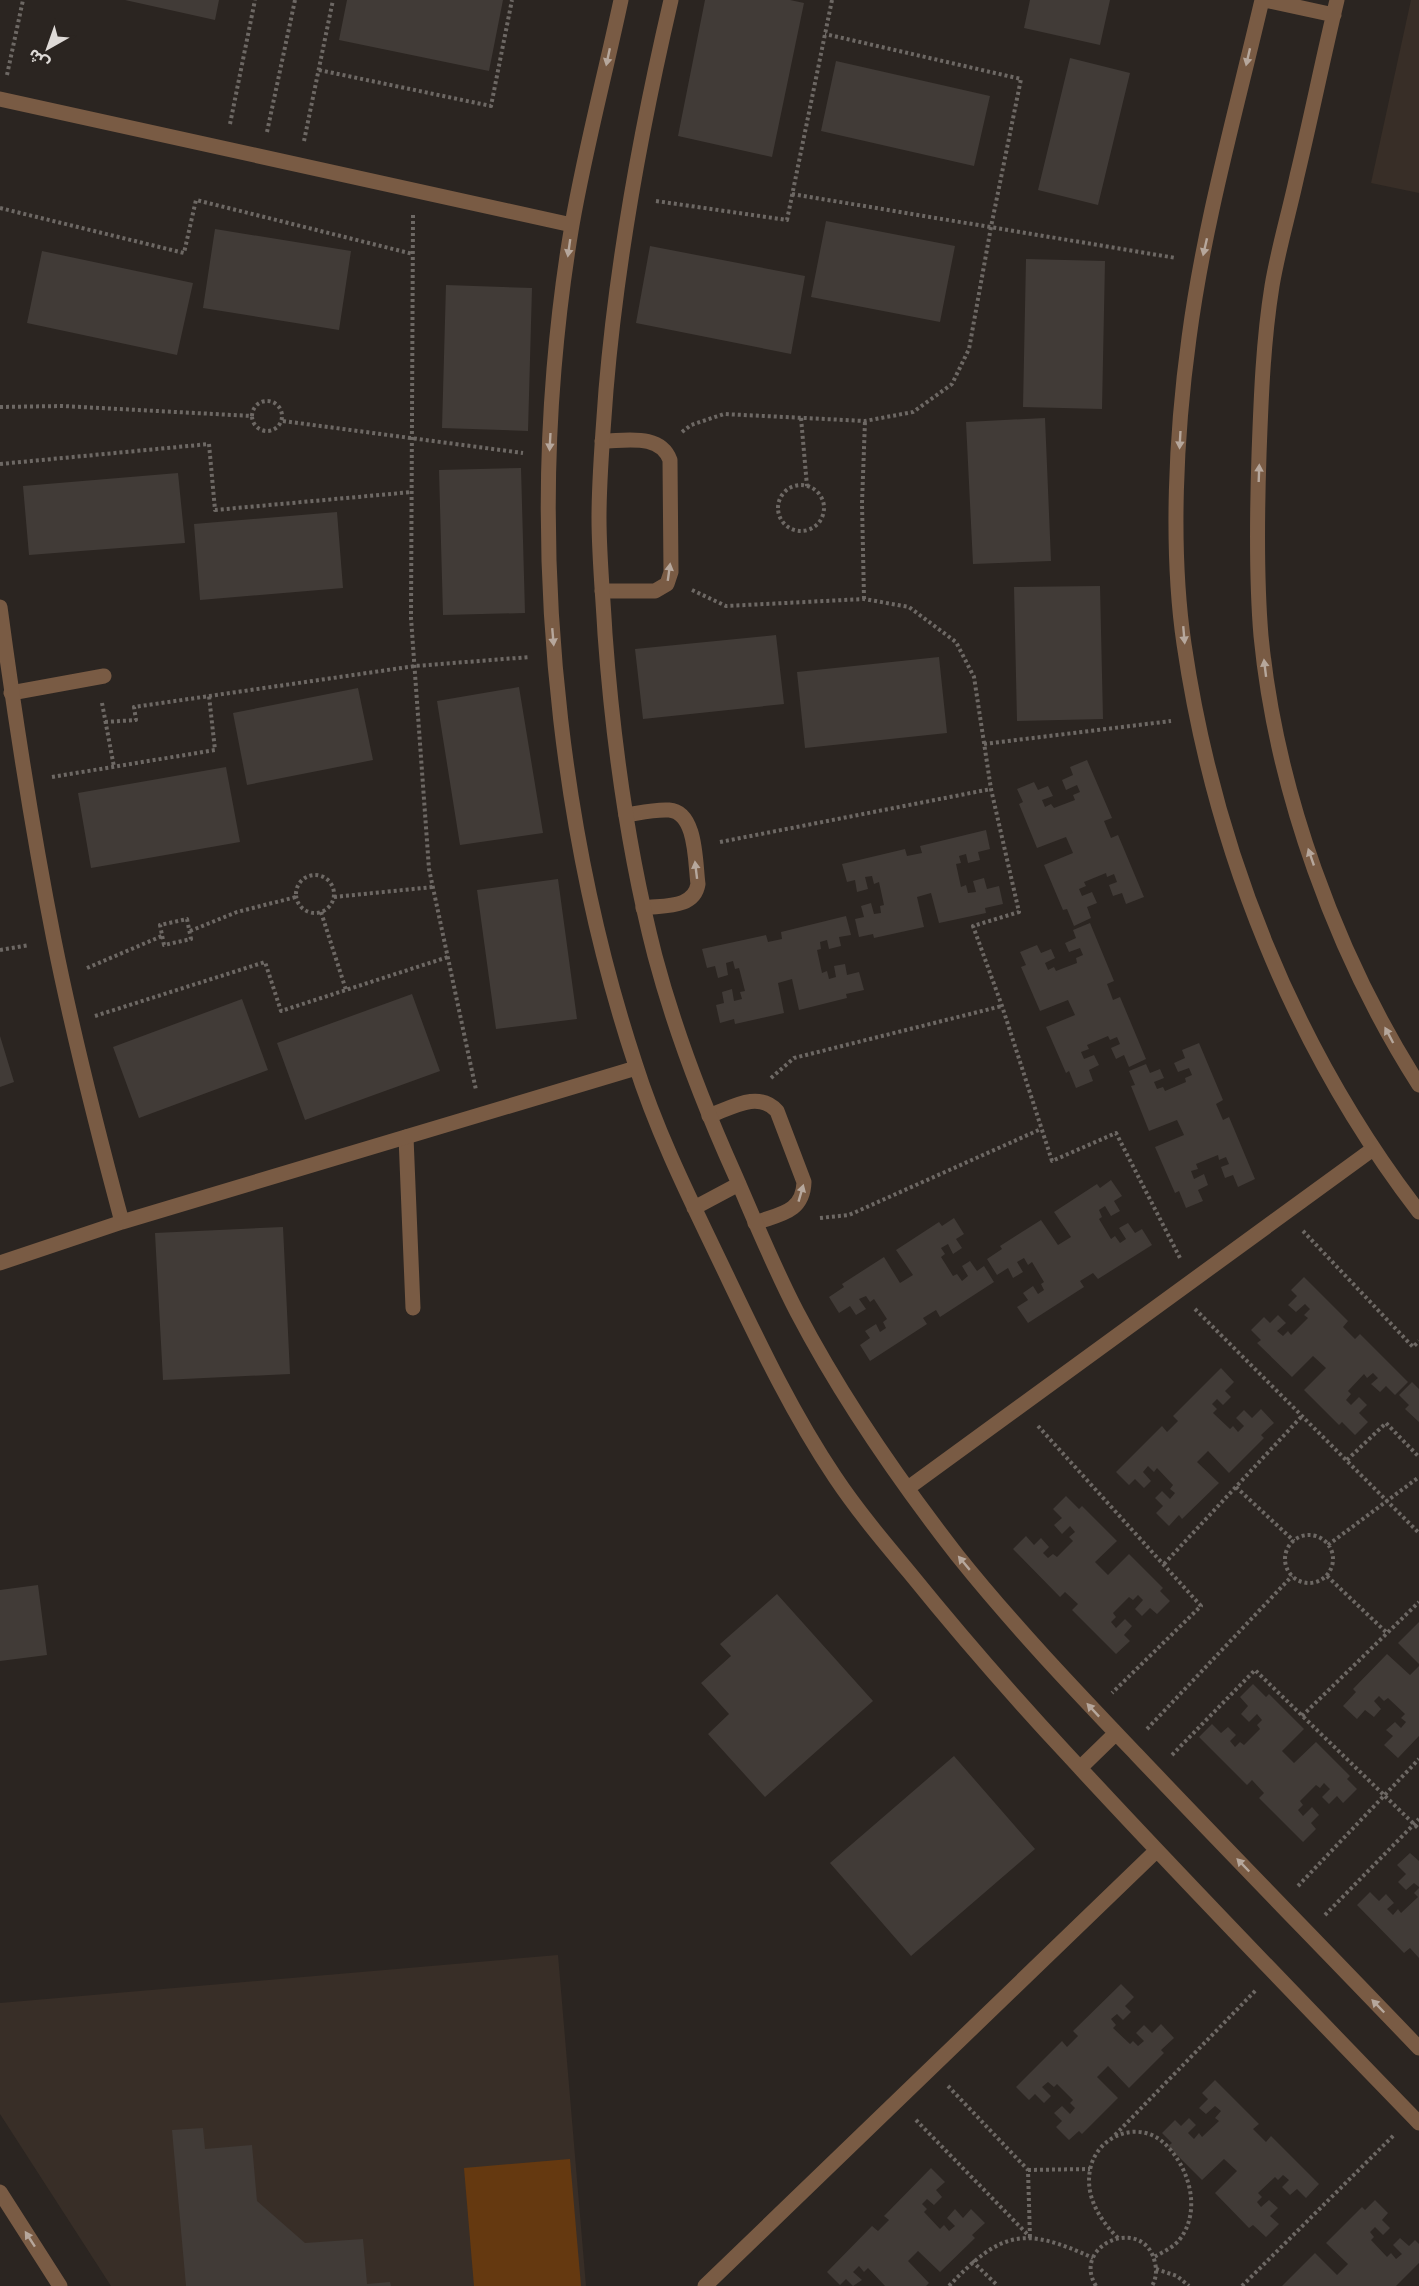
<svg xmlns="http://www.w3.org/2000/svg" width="1419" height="2286" font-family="'Public Sans','Noto Sans Arabic',sans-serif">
  <rect width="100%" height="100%" fill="#2b2521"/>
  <path fill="#382e27" d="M1411,0h8v193l-48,-10z
    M558,1955l28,331h-475l-111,-172v-111z"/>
  <path fill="#653910" d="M570,2159l11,127h-107l-10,-118z"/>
  <path fill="#413b37" d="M125,0h94l-4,20z
    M347,0h156l-14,71 -150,-31z
    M705,0h85l14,3 -32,154 -94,-21z
    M1030,0h80l-10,45 -76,-17z
    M1070,58l60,15 -32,132 -60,-15z
    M836,61l154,35 -16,70 -153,-35z
    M826,221l129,25 -15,76 -129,-25z
    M215,229l136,22 -12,79 -136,-22z
    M650,246l155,30 -14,78 -155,-31z
    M42,251l151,32 -16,72 -150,-32z
    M1026,259l79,2 -3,148 -79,-2z
    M446,285l86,3 -4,143 -86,-3z
    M1045,418l6,143 -78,3 -7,-142z
    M521,468l4,145 -82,2 -4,-145z
    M178,473l7,70 -156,12 -6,-69z
    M337,512l6,76 -143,12 -6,-76z
    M1100,586l3,133 -86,2 -3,-134z
    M776,635l8,69 -141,15 -8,-70z
    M939,657l8,76 -142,15 -8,-76z
    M519,687l24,146 -83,12 -23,-144z
    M358,688l15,72 -126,25 -14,-72z
    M1087,760l25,58 -8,3 7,17 7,-3 26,62 -18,7 -4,-11 -9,3 -4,-11 8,-3 -3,-8 -7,3 -1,-4 -22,9 2,4 -7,3 3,7 10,-4 5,11 -10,4 4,11 -17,8 -7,-17 -4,1 -19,-45 29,-12 -7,-16 -29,11 -18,-44 4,-2 -6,-13 17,-7 4,8 10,-4 5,10 -11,4 3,7 6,-3 3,4 21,-8 -2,-5 7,-3 -3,-7 -11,5 -4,-10 11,-5 -3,-8z
    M226,767l14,75 -149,26 -13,-75z
    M986,830l4,19 -12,3 2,8 -12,3 -2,-9 -7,2 2,7 -5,1 5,23 5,-2 2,8 8,-1 -3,-11 11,-3 3,11 12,-3 4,18 -18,4 1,5 -47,10 -8,-30 -14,4 7,30 -50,11 -1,-4 -14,3 -4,-18 9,-2 -3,-11 10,-3 3,11 7,-1 -1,-7 4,-1 -5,-23 -5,2 -2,-8 -7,1 3,12 -11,3 -2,-12 -8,2 -5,-18 63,-15 2,7 15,-3 -2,-7z
    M558,879l19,140 -81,10 -19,-139z
    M846,916l5,19 -12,2 2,9 -12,3 -2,-9 -7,2 1,7 -4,1 5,23 5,-2 2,8 7,-2 -2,-11 11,-2 2,11 12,-3 5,18 -18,4 1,4 -48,12 -7,-31 -14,4 6,30 -49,11 -1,-5 -14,4 -4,-18 8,-2 -2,-11 10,-3 2,12 8,-2 -2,-7 5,-1 -6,-23 -4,1 -2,-8 -7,2 2,12 -10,3 -3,-12 -8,2 -5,-19 64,-14 2,7 14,-3 -1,-7z
    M1090,923l24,58 -7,3 6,16 7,-3 26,62 -17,8 -5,-12 -8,4 -5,-11 9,-4 -3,-7 -7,3 -2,-4 -21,9 2,4 -8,3 3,7 10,-4 5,10 -10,5 4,11 -17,7 -7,-17 -3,2 -20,-46 29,-12 -7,-15 -28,11 -19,-44 5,-2 -6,-13 17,-7 4,8 10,-4 4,9 -10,5 3,7 6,-3 2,4 21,-8 -1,-5 7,-3 -3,-7 -11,4 -4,-9 11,-5 -3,-8z
    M412,994l28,77 -135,49 -28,-77z
    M242,999l26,71 -129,48 -26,-71z
    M0,1036l14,46 -14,5z
    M1199,1043l24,57 -7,4 7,16 6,-3 26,62 -17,8 -5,-12 -8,3 -4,-11 8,-3 -3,-7 -7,3 -1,-5 -22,9 2,5 -7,2 3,8 10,-5 4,11 -10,5 5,11 -17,7 -7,-17 -4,2 -20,-46 29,-12 -7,-15 -28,11 -18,-45 4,-1 -6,-14 17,-7 4,9 10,-4 4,9 -10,4 3,7 6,-2 2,4 21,-9 -1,-4 7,-3 -3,-7 -11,4 -4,-9 11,-5 -3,-8z
    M1111,1180l11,16 -8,5 6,10 -9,5 -6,-10 -6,4 3,7 -3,2 12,20 4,-3 5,7 6,-4 -7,-11 9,-5 7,10 7,-4 10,16 -54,34 -5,-6 -13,8 4,6 -56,36 -11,-16 11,-7 -5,-7 10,-7 5,8 6,-4 -3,-6 3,-2 -12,-20 -4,3 -4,-7 -7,4 6,10 -10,6 -5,-10 -11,7 -10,-16 15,-10 -2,-3 41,-26 17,25 13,-8 -17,-25 43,-28 3,4z
    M954,1218l10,16 -8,5 6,9 -9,6 -5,-10 -7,4 4,6 -4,3 12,19 4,-2 5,7 6,-5 -6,-10 8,-5 7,10 7,-5 10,16 -54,35 -4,-7 -13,8 4,6 -57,37 -10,-16 10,-7 -5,-7 11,-7 4,8 6,-4 -3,-6 4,-3 -13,-20 -4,3 -4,-6 -7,3 7,10 -10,6 -6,-9 -11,7 -10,-16 15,-10 -2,-3 42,-27 16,26 13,-8 -17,-25 43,-28 3,4z
    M283,1227l7,147 -127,6 -8,-147z
    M1304,1277l44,44 -5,6 12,12 5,-5 48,48 -13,13 -9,-9 -6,6 -9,-8 7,-6 -5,-5 -6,5 -3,-4 -16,17 3,3 -5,6 5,5 8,-8 8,8 -8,8 9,9 -13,13 -13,-13 -3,3 -35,-35 22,-22 -13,-12 -21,21 -35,-34 4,-3 -10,-10 13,-13 6,6 8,-8 8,8 -9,8 6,5 5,-5 3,4 17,-17 -4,-3 6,-6 -5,-5 -9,8 -8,-7 9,-9 -6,-6z
    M1221,1368l13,14 -9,9 6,6 -8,8 -6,-6 -5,5 5,5 -4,4 17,16 3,-3 5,6 6,-6 -8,-8 8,-8 8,8 9,-9 13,14 -13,12 3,3 -35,35 -21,-22 -11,11 22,21 -37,36 -3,-4 -10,11 -13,-13 7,-7 -8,-8 7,-7 8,8 5,-6 -5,-4 3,-4 -16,-17 -3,4 -6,-6 -5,6 8,9 -7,7 -9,-9 -6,6 -13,-13 46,-46 5,6 11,-11 -5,-5z
    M1412,1382l7,7v33l-14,-13 4,-4 -10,-10z
    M1066,1496l13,13 3,-3 35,35 -22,21 13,13 21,-21 34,34 -3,3 10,10 -13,13 -7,-6 -8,8 -7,-7 8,-9 -5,-5 -5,5 -4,-3 -16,16 3,4 -5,5 5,6 9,-9 7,7 -8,9 6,6 -14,13 -44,-44 6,-6 -13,-12 -5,5 -47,-48 13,-13 8,9 7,-7 8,9 -6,6 5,5 5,-4 4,3 16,-16 -4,-4 6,-5 -5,-6 -8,8 -8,-9 8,-7 -9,-9z
    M38,1585l9,70 -47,6v-71z
    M777,1594l96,107 -108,96 -57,-63 21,-20 -28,-31 30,-27 -11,-12z
    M1419,1622v42l-21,-21z
    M1387,1654l23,21 9,-9v70l-21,22 -14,-13 9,-9 -7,-6 9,-8 6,6 5,-6 -5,-4 4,-4 -17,-16 -4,3 -5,-5 -5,5 7,8 -7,8 -9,-7 -8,9 -14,-13 13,-14 -3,-3z
    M1253,1684l13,13 3,-3 35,35 -22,22 12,12 22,-21 34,34 -3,3 10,10 -14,14 -6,-7 -8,8 -7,-7 8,-8 -6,-6 -4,5 -4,-3 -16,16 3,4 -5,5 5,6 9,-9 7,8 -8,8 5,6 -13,13 -44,-44 5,-5 -12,-13 -5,5 -48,-48 13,-13 9,9 7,-6 8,8 -6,6 5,6 5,-5 4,3 16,-16 -3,-4 5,-5 -5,-6 -8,8 -8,-8 7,-8 -8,-9z
    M954,1756l81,93 -124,107 -81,-93z
    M1410,1853l9,8v26l-5,-4 -8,7 -8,-8 8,-8 -9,-9z
    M1419,1888v70l-9,-10 -6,5 -47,-48 13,-13 9,9 7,-7 8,9 -7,6 6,6 5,-6 3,4 17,-16 -4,-4z
    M1121,1984l13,13 -9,9 6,6 -8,8 -6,-6 -6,5 5,6 -3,3 17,16 3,-3 5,5 6,-5 -8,-8 8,-8 8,8 9,-9 13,14 -13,12 3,3 -35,35 -21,-22 -11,11 21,21 -36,36 -3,-3 -10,9 -13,-13 6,-6 -8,-8 8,-7 8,8 5,-6 -5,-5 3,-3 -16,-16 -3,3 -6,-5 -6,5 9,9 -7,7 -9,-9 -6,6 -13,-13 46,-46 5,6 11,-11 -5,-5z
    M1215,2080l44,44 -6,5 13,13 5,-6 48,48 -13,14 -9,-9 -7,6 -8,-8 7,-7 -6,-5 -5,5 -3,-3 -17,16 4,4 -5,5 4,5 8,-7 9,8 -8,8 9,8 -13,13 -13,-12 -4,3 -34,-35 22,-22 -13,-12 -22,21 -34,-34 4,-3 -10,-10 13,-13 6,6 8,-8 7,7 -8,8 6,6 5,-6 3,4 17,-16 -4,-3 6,-7 -6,-5 -9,8 -7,-6 9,-9 -6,-6z
    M203,2128l2,21 47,-4 5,56 48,42 58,-4 4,45 23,-2 1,4h-205l-14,-156z
    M931,2168l14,14 -9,8 6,7 -8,8 -7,-6 -5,5 5,5 -3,3 16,17 4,-4 5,6 6,-5 -8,-8 8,-9 8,9 8,-9 14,14 -13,12 3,3 -35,34 -22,-21 -10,10 21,22 -3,3h-41l-17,-18 -4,4 -5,-6 -6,6 9,8 -9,6 -7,-7 -6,6 -13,-13 45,-46 6,5 11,-11 -5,-4z
    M1375,2200l13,13 -6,7 8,8 -7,7 -8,-8 -5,5 4,5 -3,3 16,17 4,-4 5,6 6,-5 -9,-9 7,-7 9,8 6,-6 4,4v19l-23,23h-114l33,-33 22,22 11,-11 -22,-21 36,-36 3,3z"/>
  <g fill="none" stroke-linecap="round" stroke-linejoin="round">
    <path stroke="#6d6864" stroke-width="4" stroke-dasharray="3 3" stroke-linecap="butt" d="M319,70l172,36 21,-106
      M7,75l16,-75
      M230,124l25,-124
      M267,132l28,-132
      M304,141l29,-141
      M792,194l384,64
      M656,201l131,19 45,-220
      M0,208l184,45 12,-53 217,54
      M413,215l-2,403 18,251 47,221
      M252 416a15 15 0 1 1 30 0a15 15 0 1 1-30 0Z
      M0,407l62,-1 190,10
      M801,418l6,68
      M283,421l240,32
      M682,432l9,-7 33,-11 141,7 48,-9 39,-28 17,-35 22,-122 30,-148 -196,-45
      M0,464l209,-20 6,66 197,-18
      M778 508a23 23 0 1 1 46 0a23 23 0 1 1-46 0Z
      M692,590l34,16 138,-7 45,8 47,35 18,35 17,112 28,123 -46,14 29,80 50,155 64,-28 64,125
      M864,599l-2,-96 3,-82
      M102,703l12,64
      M105,722l31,-2 -2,-13 281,-41 115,-9
      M984,744l187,-23
      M52,777l163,-27 -6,-54
      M720,842l271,-53
      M296 894a19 19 0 1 1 38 0a19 19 0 1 1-38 0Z
      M334,897l99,-10
      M321,912l25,78
      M187,919l4,20 -27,6 -4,-20z
      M190,931l47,-19 59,-15
      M0,950l29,-5
      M87,968l75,-32
      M95,1016l170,-54 16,49 167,-54
      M771,1078l23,-20 208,-52
      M820,1218l29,-3 192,-86
      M1303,1231l110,116 6,-6
      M1195,1309l224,224
      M1038,1426l163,180 -89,87
      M1347,1460l39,-37 33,34
      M1236,1487l58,54
      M1285 1559a24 24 0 1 1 48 0a24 24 0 1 1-48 0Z
      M1328,1545l91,-68
      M1164,1564l138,-148
      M1327,1576l60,57
      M1302,1716l117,-114
      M1147,1729l145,-153
      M1172,1755l83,-85 164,159
      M1298,1886l121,-127
      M1325,1915l94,-96
      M948,2086l80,84 2,68
      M916,2120l114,117
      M1115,2135l141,-145
      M1028,2170l62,-1
      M1118,2238c-18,-18 -33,-41 -28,-68 6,-34 48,-51 74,-27 25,23 38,67 16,96 -6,8 -17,13 -26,18
      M972,2261l26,25
      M1156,2269l21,7 12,10
      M949,2286c52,-55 75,-60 144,-28
      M1096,2286c-26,-42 49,-72 59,-23 2,8 1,16 -3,23
      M1242,2286l153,-152"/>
    <path stroke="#795b44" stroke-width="15" d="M602,441c24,0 58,-8 68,19l1,112 -4,12 -12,7h-53
      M11,693l93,-17
      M626,815c13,-2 29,-6 43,-5 28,2 26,53 29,74 -4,25 -35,21 -55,24
      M709,1116c22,-8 49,-26 68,-5l27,71c-1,31 -25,32 -49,41
      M406,1137l7,171"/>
    <path stroke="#795b44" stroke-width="15" d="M621,0c-16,75 -36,150 -49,225 -8,47 -14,96 -18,144 -19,226 10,479 81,694 23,73 58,142 91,211 33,69 66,139 109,203 22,33 48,64 74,95 51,63 104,124 159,183 115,125 233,246 351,368
      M671,0c-30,129 -54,259 -65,390 -3,43 -7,85 -7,128 0,39 4,78 6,116 8,109 23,217 50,322 20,75 48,148 80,219 20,46 39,93 62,137 45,86 101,167 160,243 56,70 118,135 179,199 94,99 189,196 283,294
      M1262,0c-26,111 -58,224 -73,338 -13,95 -19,210 -5,306 30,204 109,404 235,568
      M1265,0l69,15
      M1337,0c-14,58 -26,118 -40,176 -8,37 -19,74 -25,110 -9,56 -11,114 -13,169 -2,60 -3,121 2,181 15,154 75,319 158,449
      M0,99l572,126
      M0,607c15,112 32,222 54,333 19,95 43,189 68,282
      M694,1208l45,-24
      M0,1263l122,-41 514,-154
      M908,1488l465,-339
      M1080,1768l36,-35
      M0,2192l60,94
      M705,2286l451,-435"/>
  </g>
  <defs><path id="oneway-solid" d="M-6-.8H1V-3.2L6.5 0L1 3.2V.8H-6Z" transform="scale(1.5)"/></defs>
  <g fill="#b6a79c">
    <use href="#oneway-solid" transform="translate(608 57) rotate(102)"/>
    <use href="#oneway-solid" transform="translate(1248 57) rotate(103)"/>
    <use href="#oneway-solid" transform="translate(1205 247) rotate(103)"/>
    <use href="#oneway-solid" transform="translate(569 248) rotate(98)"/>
    <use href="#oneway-solid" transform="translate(1180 440) rotate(93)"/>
    <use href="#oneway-solid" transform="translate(550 442) rotate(93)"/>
    <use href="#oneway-solid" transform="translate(1259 473) rotate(-88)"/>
    <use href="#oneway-solid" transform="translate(669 572) rotate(-82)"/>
    <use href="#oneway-solid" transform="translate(1184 635) rotate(85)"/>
    <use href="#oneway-solid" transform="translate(553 637) rotate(85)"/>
    <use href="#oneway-solid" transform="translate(1265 668) rotate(-97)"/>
    <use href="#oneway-solid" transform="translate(1311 857) rotate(-109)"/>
    <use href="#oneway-solid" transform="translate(696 870) rotate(-97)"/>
    <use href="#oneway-solid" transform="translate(1389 1035) rotate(-118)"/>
    <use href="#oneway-solid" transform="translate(801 1193) rotate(-74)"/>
    <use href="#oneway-solid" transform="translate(964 1563) rotate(-130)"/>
    <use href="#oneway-solid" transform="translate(1093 1710) rotate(-133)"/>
    <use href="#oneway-solid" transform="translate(1243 1865) rotate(-134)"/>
    <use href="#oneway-solid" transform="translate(1378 2006) rotate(-134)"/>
    <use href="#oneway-solid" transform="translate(30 2239) rotate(-123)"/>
  </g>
  <g transform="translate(48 48) rotate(220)" stroke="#2b2521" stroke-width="4.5" paint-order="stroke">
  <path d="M0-4.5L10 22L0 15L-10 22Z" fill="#dedad7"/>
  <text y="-9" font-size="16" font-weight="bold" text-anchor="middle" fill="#dedad7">ش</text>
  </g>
</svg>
